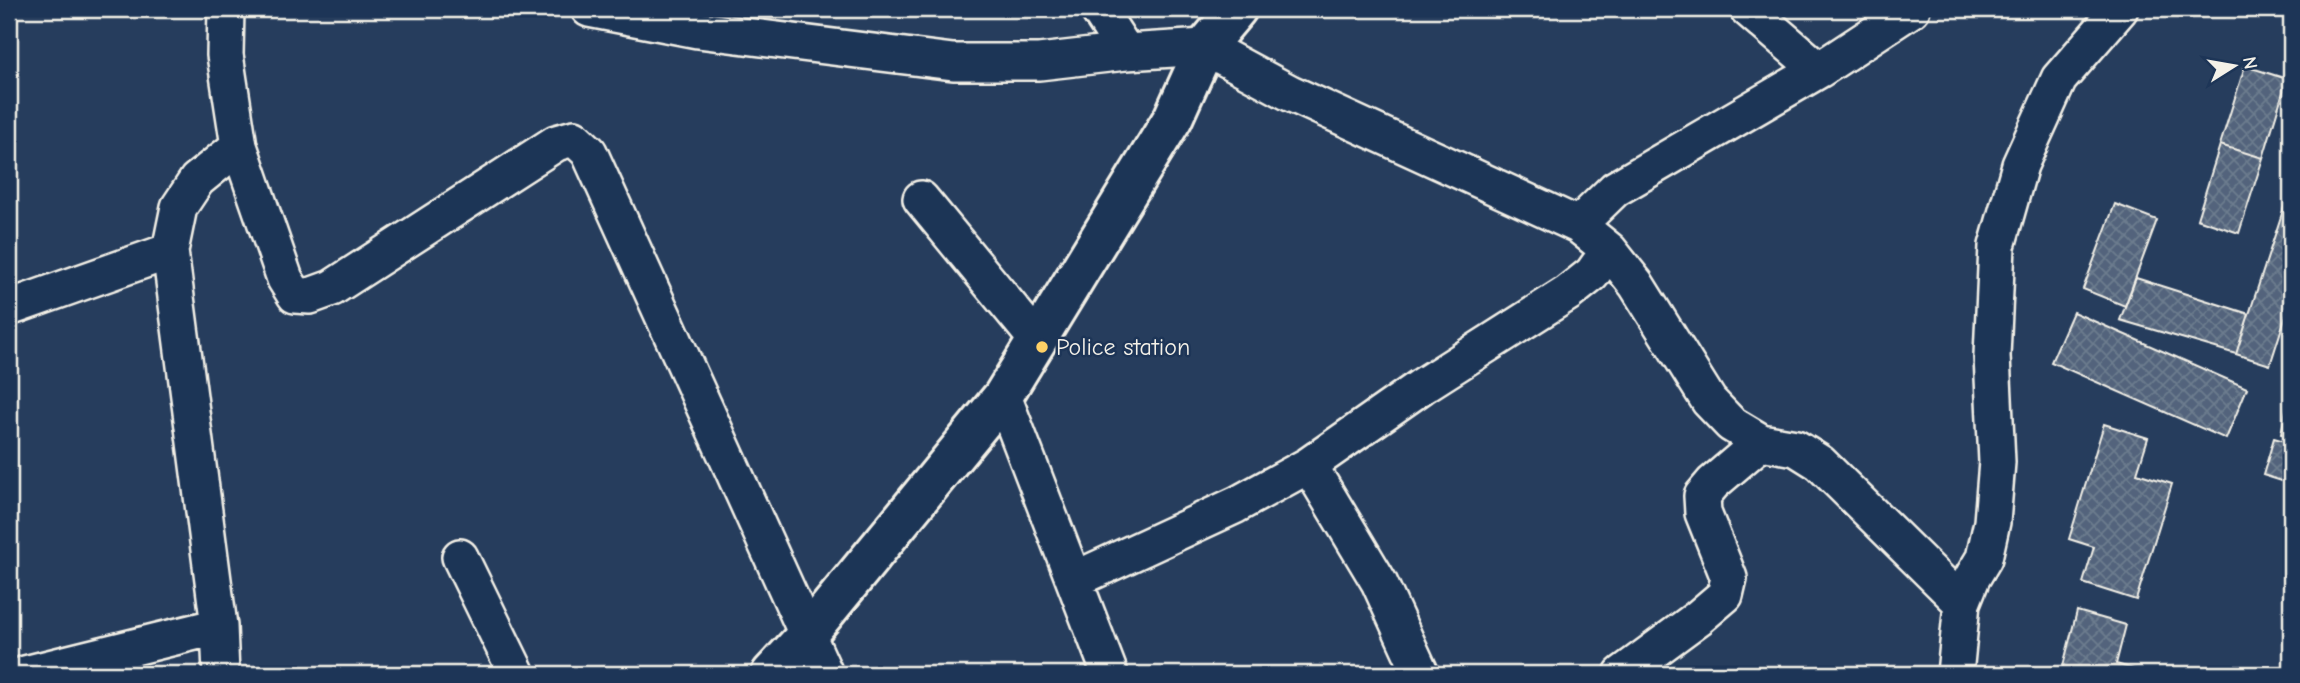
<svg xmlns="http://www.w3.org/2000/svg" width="2300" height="683" font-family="'Comic Neue',sans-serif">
  <defs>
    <pattern id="building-cross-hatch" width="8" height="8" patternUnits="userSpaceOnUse" patternTransform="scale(1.75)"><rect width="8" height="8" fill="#52647b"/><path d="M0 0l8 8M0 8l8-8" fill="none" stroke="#6c7b8e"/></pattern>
  </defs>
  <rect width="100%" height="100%" fill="#263d5d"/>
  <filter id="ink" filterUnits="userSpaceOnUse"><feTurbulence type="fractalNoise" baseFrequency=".0143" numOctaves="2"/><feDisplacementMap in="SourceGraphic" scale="14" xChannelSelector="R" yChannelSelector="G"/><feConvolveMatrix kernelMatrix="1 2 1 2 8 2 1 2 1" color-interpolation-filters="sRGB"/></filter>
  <g filter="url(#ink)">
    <path fill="url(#building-cross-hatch)" stroke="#f4f1e8" stroke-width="2" d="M2245,66l42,13 -24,79 -43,-13z
      M2220,145l43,13 -24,75 -42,-14z
      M2290,189l1,110 -21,66 -34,-11z
      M2115,204l42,16 -32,86 -42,-17z
      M2136,278l113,36 -13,40 -116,-34z
      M2073,312l174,76 -21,51 -175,-77z
      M2291,385v51l-10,-2z
      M2104,424l44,14 -11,35 35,11 -36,116 -53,-17 11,-36 -25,-8z
      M2274,438l17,5v41l-28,-9z
      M2077,611l49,14 -10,39 28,8 -1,2h-82z"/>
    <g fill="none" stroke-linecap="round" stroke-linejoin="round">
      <g stroke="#f4f1e8" stroke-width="40">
        <path id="street" d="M589,9l109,21 255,32h86l87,-10 79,-5 85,46 288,132 31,25 27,34 73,117 22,23 30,18 35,6 24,15 142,140
          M1098,9l28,43
          M1748,9l71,61
          M239,146l46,133 10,16 15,1 22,-8 224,-145 18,-5 15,14 236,522
          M921,199l116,141
          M1578,225l37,-36 204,-119 93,-61
          M9,308l161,-57
          M1003,396l107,278
          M1309,465l70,117 42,92
          M460,557l57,117
          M1074,580l162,-75 73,-40 113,-79 146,-93 24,-19 17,-24
          M25,674l194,-48
          M221,674l-2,-48 -49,-375 9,-44 18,-27 42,-34 -14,-91 1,-46
          M1622,674l76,-56 27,-23 4,-17 -26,-65 -1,-17 11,-13 48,-41
          M1955,674l7,-71 10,-25 12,-20 8,-36 5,-60 -5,-106 5,-110 23,-81 39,-86 61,-70"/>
      </g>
      <g stroke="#f4f1e8" stroke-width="44">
        <path id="secondary" d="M771,674l36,-39 196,-239 170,-278 32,-71 32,-38"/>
      </g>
      <use href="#street" stroke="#1d3557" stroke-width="35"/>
      <use href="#secondary" stroke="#1d3557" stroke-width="38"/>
    </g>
  </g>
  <circle fill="#ffd166" stroke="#1d3557" stroke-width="2.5" cx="1042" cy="347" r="7"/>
  <g text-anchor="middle" stroke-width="5" stroke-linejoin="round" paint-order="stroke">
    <g font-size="24" fill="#f4f1e8" stroke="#1d3557" text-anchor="start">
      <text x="1056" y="355">Police station</text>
    </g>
  </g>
  <rect width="2300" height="683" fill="none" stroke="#1d3557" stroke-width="35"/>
  <rect x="18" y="18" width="2265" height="648" fill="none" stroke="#f4f1e8" stroke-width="2.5" filter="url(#ink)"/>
  <g transform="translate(2234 66) rotate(79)" stroke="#1d3557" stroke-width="5" paint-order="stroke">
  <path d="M0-5L12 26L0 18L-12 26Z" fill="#f4f1e8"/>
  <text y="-10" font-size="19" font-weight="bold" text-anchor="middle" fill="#f4f1e8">N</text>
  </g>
</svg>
